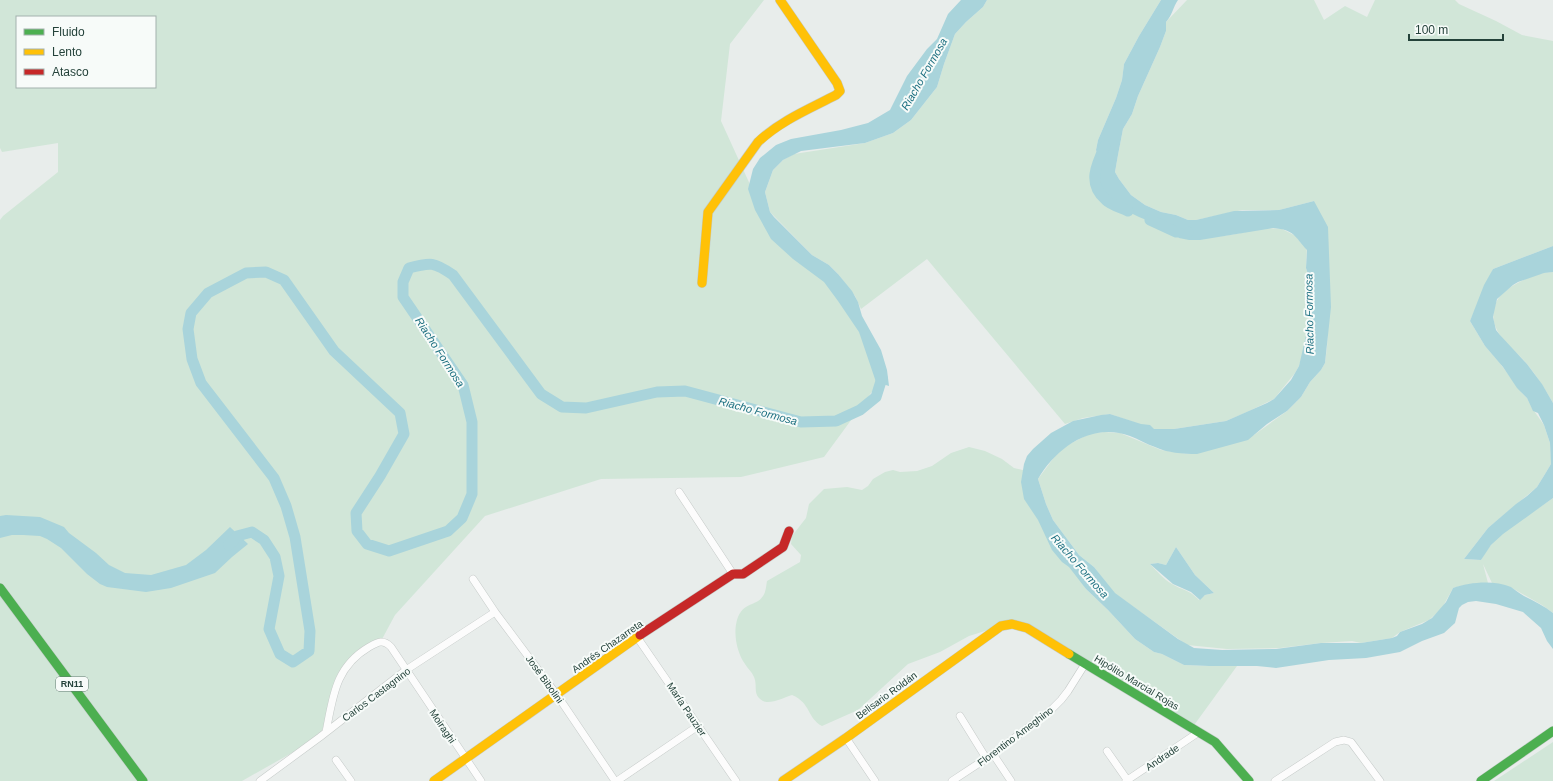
<svg xmlns="http://www.w3.org/2000/svg" width="1553" height="781" font-family="Arial,sans-serif">
  <rect width="100%" height="100%" fill="#e8edeb"/>
  <path fill="#d1e6d8" fill-rule="evenodd" d="M0,0h764l-34,44 -9,77 42,92 76,77 43,88 -58,79 -83,20 -140,2 -116,37 -90,99 -14,26 -20,11 -23,27 -18,58 -78,44h-242v-561l3,-4 55,-44v-29l-56,9 -2,-4zM17,17h138v70h-138z
    M987,0h174l-22,36 -15,28 -2,16 -6,18 -18,42 -2,10 3,9 -4,16v11l11,15 88,39 42,-6 28,-6 18,1 14,7 5,7 6,1 -1,24 3,10 1,40 -5,28 -6,20 -4,7 -21,26 -27,13 -21,9 -52,8h-21l-43,-15 -27,4 -18,6 -138,-165 -66,50 -6,-13 -17,-22 -9,-9 -17,-10 -42,-43 -5,-20 8,-22 10,-10 11,-6 71,-11 28,-10 18,-13 26,-33 7,-23 11,-30 11,-12 17,-15z
    M1187,0h127l10,20 21,-14 22,11 8,-17h80l4,4 37,17 26,14 31,6v205l-60,23 -23,52 15,25 14,16 23,31 5,5 5,10 12,17 6,18 1,14v7l-6,10 -8,13 -49,41 -24,31 17,1c14,-29 48,-44 72,-62v115l-11,-8 -30,-17 -20,-5 -9,-19 5,19 -27,3 -8,2 -11,20 -13,12 -29,12 -8,6 -31,5 -9,-2 -31,2 -41,5 -53,1 -40,-4 -73,-52 -20,-26 -15,-12 -26,-35 -7,-16 -8,-25 20,-27 6,-5 25,-13 15,-2 16,1 41,17 27,4 66,-19 33,-24 14,-14 9,-15 11,-12 4,-7 2,-16 1,-18 -14,-128 -35,9h-37l-46,10h-8l-12,-5 -15,-3 -16,-7 -14,-10 -12,-16 -4,-7 3,-17 5,-26 9,-15 6,-18 22,-49 6,-16v-9zM1176,547l19,28 19,18 -9,2 -6,5c-11,-11 -15,-9 -27,-16 -9,-5 -15,-13 -22,-20l8,-1 8,2z
    M1553,272v131c-8,-14 -16,-27 -26,-39 -14,-17 -38,-30 -33,-55 2,-9 6,-14 14,-20 11,-8 30,-17 45,-17z
    M969,447l16,4 17,8 12,9 18,4 -1,23 55,94 22,21 27,29 19,13 8,2 22,11 20,1h33l-45,62 -165,-100 -26,-2 -32,10 -29,16 -32,12 -50,46 -36,16c-15,-8 -11,-23 -30,-31 -7,2 -22,10 -29,6 -11,-6 -5,-15 -9,-24 -2,-5 -6,-8 -9,-13 -8,-11 -12,-30 -8,-44 6,-19 19,-13 26,-24 3,-4 3,-10 4,-15l33,-19 1,-7 -10,-11 1,-8 14,-18 3,-14 15,-15 23,-2 15,3 6,-4 5,-7 12,-7 8,-2 7,2 17,-1 15,-5 19,-13z
    M1553,742v39h-59z"/>
  <path fill="#a9d4db" d="M961,0h26l-4,7 -17,15 -11,12 -11,30 -7,23 -26,33 -18,13 -28,10 -64,8 -18,9 -10,10 -8,22 5,20 4,5 38,38 17,10 9,9 14,17 6,11 4,14 19,34 6,20 2,16 -13,-4 -17,-50 -21,-31 -14,-19 -31,-23 -22,-20 -16,-29 -7,-21 5,-20 7,-11 16,-13 15,-6 50,-9 27,-7 22,-13 17,-34 20,-27 10,-10 11,-25z
    M1161,0h17c-5,7 -6,16 -12,22v9l-6,16 -22,49 -6,18 -9,15 -5,26 -3,17 4,7 12,16 14,10 16,7 15,3 12,5h8l38,-9 45,-1 35,-9 14,26 3,80 -6,56 -4,7 -11,12 -9,15 -14,14 -20,13 -19,16 -51,14c-15,0 -29,-1 -42,-7 -9,-3 -17,-8 -25,-11 -38,-14 -73,11 -92,43l8,25 7,16 26,35 15,12 21,26 63,46 16,9 28,2 54,-1 45,-6h40l31,-5 5,-2 3,-4 22,-8 10,-6 14,-16 7,-14c17,-6 41,-8 58,-1 4,3 8,6 13,9 10,5 20,10 29,17v36l-6,-8 -6,-13 -18,-16 -27,-8 -20,-3 -8,1 -6,3 -3,3 -4,15 -11,10 -22,8 -22,11 -34,6 -37,2 -53,8 -19,-2h-48l-25,-1 -22,-11 -8,-2 -19,-13 -27,-29 -22,-21 -17,-22 -7,-5 -10,-12 -14,-30 -14,-21 -3,-17 3,-18 3,-8 6,-7 18,-16 22,-12 28,-6 9,-1 31,10 9,1 4,4h20l52,-8 41,-18 7,-4 17,-19 8,-14 11,-48 -4,-17 3,-23 -3,-10 1,-18c-13,-14 -12,-20 -34,-22l-73,12h-11l-10,-2 -3,-6 -37,-15 -33,-16 -11,-26v-7l4,-9 -3,-9 2,-10 18,-42 6,-18 2,-16 15,-28z
    M1553,246v26l-9,1 -26,9 -5,3 -16,14 -4,18 3,13 4,5 27,29 15,20 11,19v95l-50,36 -12,11 -10,15 -17,-1 24,-31 28,-24 11,-8 10,-9 8,-13 6,-10 -1,-21 -6,-18 -6,-12 -5,-2 -6,-13 -10,-10 -14,-21 -18,-21 -15,-25 14,-36 9,-16z
    M6,515l34,2 24,10 5,6 27,20 13,12 16,8 26,2 35,-10 20,-15 24,-23 18,17 -16,13 -17,16 -44,15 -25,4 -39,-5 -7,-3 -13,-10 -26,-26 -14,-9 -7,-3 -17,-1h-11l-12,3v-22z
    M1176,547l19,28 19,18 -9,2 -5,5 -9,-8 -18,-8 -23,-20 8,-1 8,2z"/>
  <g fill="none" stroke-linecap="round" stroke-linejoin="round">
    <path stroke="#a9d4db" stroke-width="11" d="M1105,146c-9,19 -18,38 1,54 5,5 16,8 22,11
      M1150,220l26,12h12
      M229,545l8,-9 15,-4 12,8 11,17 4,19 -10,53 11,25 13,8 16,-11 1,-20 -15,-94 -9,-31 -12,-28 -73,-95 -9,-24 -4,-30 3,-16 17,-20 38,-20 20,-1 18,8 50,71 66,62 4,21 -24,42 -24,37 1,18 10,13 22,7 59,-20 14,-13 10,-24v-72l-9,-37 -60,-88v-15l6,-14c22,-6 25,-6 44,7l88,119 21,13 24,1 71,-16 28,-1 116,31 35,-1 24,-11 16,-13 6,-19 -3,-8"/>
    <g stroke="#c5cac8" stroke-width="8">
      <path id="street" d="M679,492l54,82
        M473,579l22,33 62,83 58,86
        M637,637l99,144
        M960,716l26,42
        M326,732c7,-35 9,-65 43,-85 9,-5 14,-8 22,0l90,134
        M846,738l29,43
        M1107,751l21,30
        M993,754l18,27
        M336,760l15,21
        M260,781l60,-44 86,-67 89,-58
        M617,781l81,-55
        M952,781l41,-27 58,-44 10,-10 7,-9 17,-27
        M1126,781l73,-49
        M1275,781l60,-39 9,-2 7,2 29,39"/>
    </g>
    <g stroke="#c3cbc8" stroke-width="10">
      <path id="fast" d="M0,588l143,193
        M1069,654l146,88 34,39
        M1481,781l72,-50"/>
    </g>
    <g stroke="#c3cbc8" stroke-width="10">
      <path id="slow" d="M702,283l6,-71 50,-70c22,-21 51,-33 78,-47l4,-4 -3,-8 -57,-83
        M434,781l206,-146
        M783,781l63,-43 155,-112 11,-2 15,4 42,26"/>
    </g>
    <g stroke="#c3cbc8" stroke-width="10">
      <path id="jam" d="M640,635l93,-61h10l40,-27 6,-16"/>
    </g>
    <use href="#street" stroke="#fcfcfc" stroke-width="7"/>
    <use href="#fast" stroke="#4caf50" stroke-width="9"/>
    <use href="#slow" stroke="#ffc107" stroke-width="9"/>
    <use href="#jam" stroke="#c62828" stroke-width="9"/>
  </g>
  <g text-anchor="middle" stroke-width="4" stroke-linejoin="round" paint-order="stroke">
    <rect fill="#f7fbf9" stroke="#637a73" stroke-width="1" x="56" y="677" width="32" height="14" rx="3"/>
    <g font-size="9" font-weight="bold" fill="#24423a">
      <text x="72" y="687">RN11</text>
    </g>
    <g font-size="10" fill="#24423a" stroke="#f7fbf9">
      <text transform="translate(607 646) rotate(-35)" y="4">Andrés Chazarreta</text>
      <text transform="translate(545 679) rotate(54)" y="4">José Bibolini</text>
      <text transform="translate(1137 682) rotate(31)" y="4">Hipólito Marcial Rojas</text>
      <text transform="translate(376 694) rotate(-37)" y="4">Carlos Castagnino</text>
      <text transform="translate(886 695) rotate(-36)" y="4">Belisario Roldán</text>
      <text transform="translate(687 709) rotate(56)" y="4">María Pauzier</text>
      <text transform="translate(443 726) rotate(56)" y="4">Moiraghi</text>
      <text transform="translate(1015 736) rotate(-37)" y="4">Florentino Ameghino</text>
      <text transform="translate(1162 757) rotate(-34)" y="4">Andrade</text>
    </g>
    <g font-size="11" font-style="italic" fill="#1c6f80" stroke="#f7fbf9">
      <text transform="translate(924 74) rotate(-60)" y="4">Riacho Formosa</text>
      <text transform="translate(1309 314) rotate(-91)" y="4">Riacho Formosa</text>
      <text transform="translate(440 352) rotate(57)" y="4">Riacho Formosa</text>
      <text transform="translate(758 411) rotate(15)" y="4">Riacho Formosa</text>
      <text transform="translate(1080 566) rotate(49)" y="4">Riacho Formosa</text>
    </g>
  </g>
  <rect x="16" y="16" width="140" height="72" fill="#f7fbf9" stroke="#a3b1ad"/>
  <rect x="24" y="29" width="20" height="6" fill="#4caf50" stroke="#a3b1ad"/>
  <text x="52" y="36" font-size="12" fill="#24423a">Fluido</text>
  <rect x="24" y="49" width="20" height="6" fill="#ffc107" stroke="#a3b1ad"/>
  <text x="52" y="56" font-size="12" fill="#24423a">Lento</text>
  <rect x="24" y="69" width="20" height="6" fill="#c62828" stroke="#a3b1ad"/>
  <text x="52" y="76" font-size="12" fill="#24423a">Atasco</text>
  <path d="M1409 34v6h94v-6" fill="none" stroke="#24423a" stroke-width="2"/>
  <text x="1415" y="34" font-size="12" fill="#24423a" stroke="#f7fbf9" stroke-width="3" paint-order="stroke">100 m</text>
</svg>
